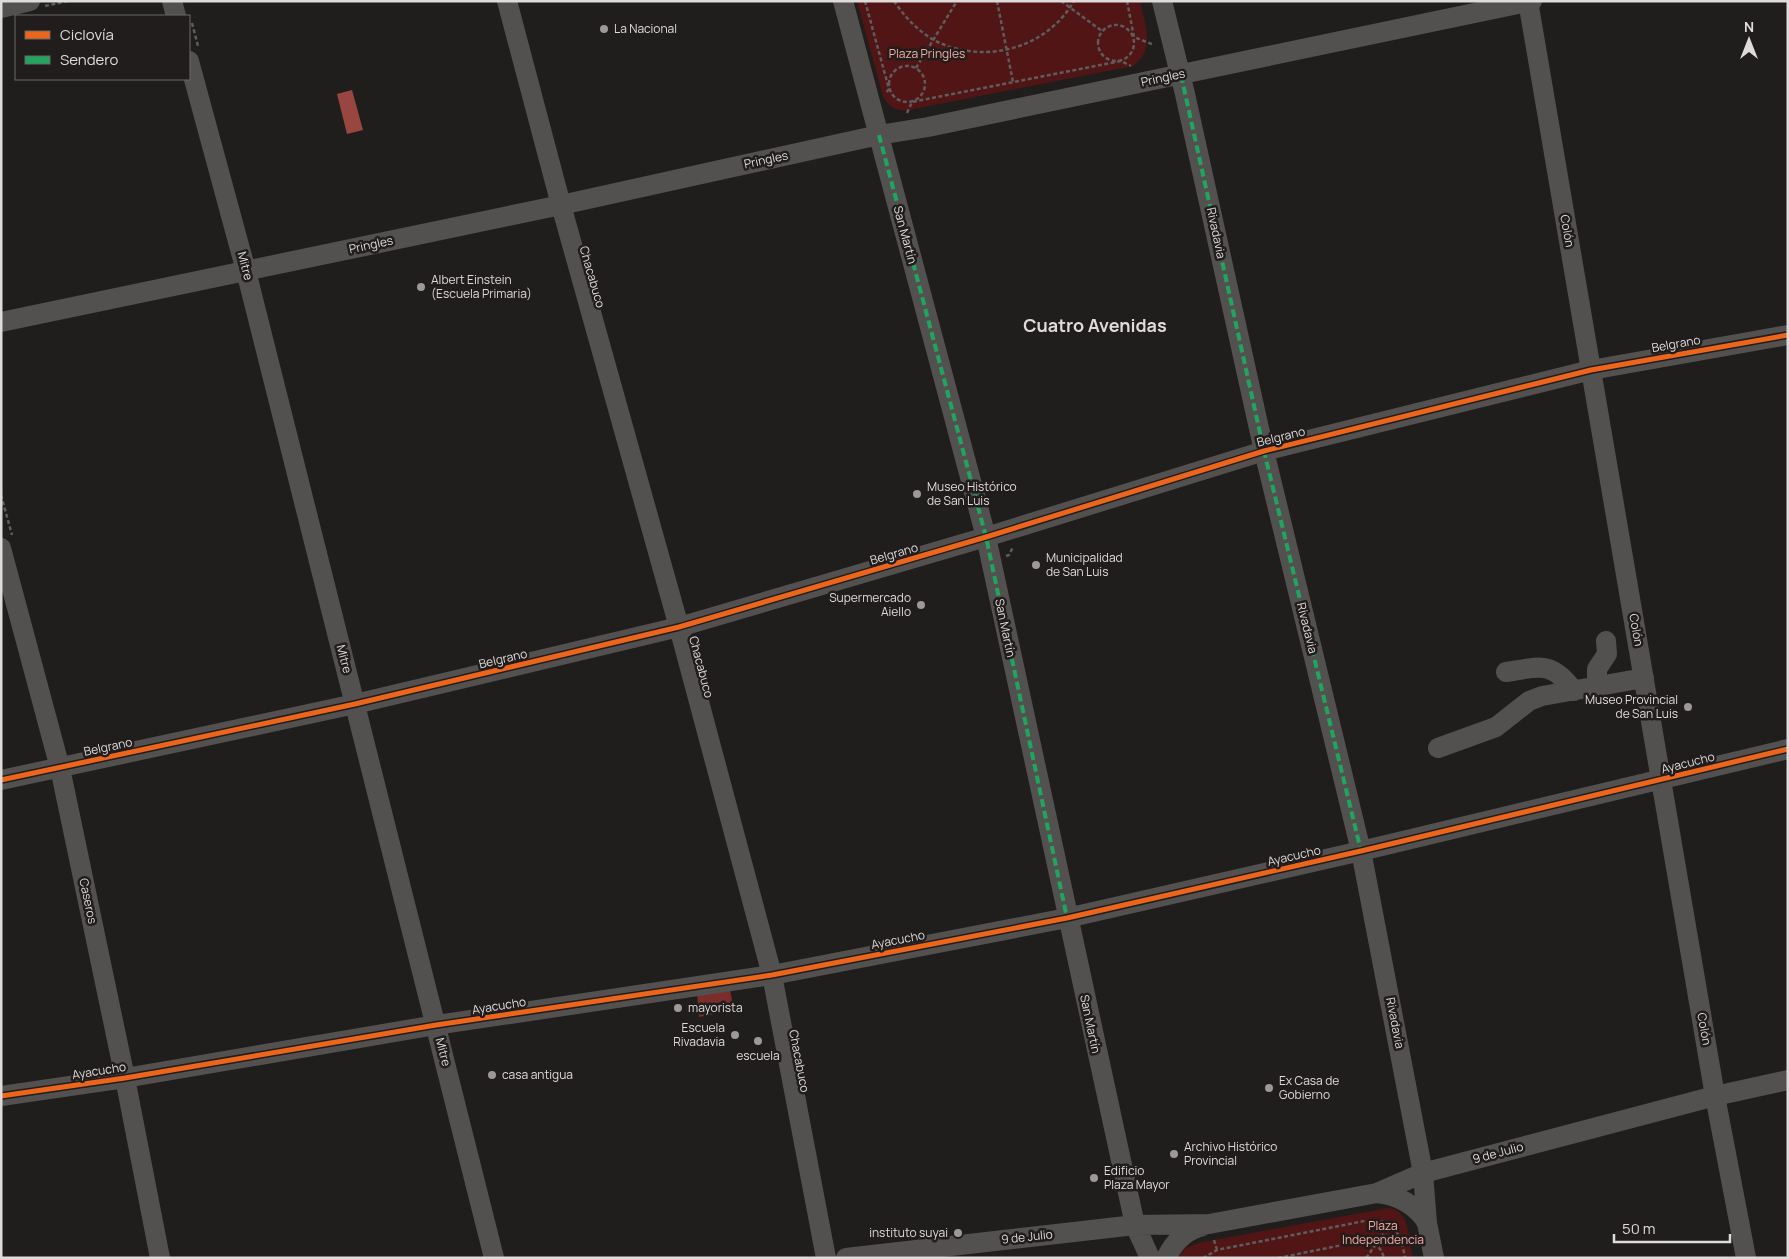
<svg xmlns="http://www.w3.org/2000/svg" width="1789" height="1259" font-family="Manrope,sans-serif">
  <rect width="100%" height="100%" fill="#201e1d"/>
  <path fill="#511515" d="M857,1h283c5,24 16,48 -7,65l-224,44c-14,1 -19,-2 -26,-14z
    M1388,1208c22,1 21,33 25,50h-236l9,-10 12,-5z"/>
  <path fill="#7a2d2b" d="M730,990l4,20 -35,7 -2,-24z"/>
  <path fill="#994641" d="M352,90l11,40 -16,4 -10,-40z"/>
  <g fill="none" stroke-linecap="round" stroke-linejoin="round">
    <path stroke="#5e5c5c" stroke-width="2.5" stroke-dasharray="4 2.5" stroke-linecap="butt" d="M865,1l24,88 -4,5
      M894,1c10,15 22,28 38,38 49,27 114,11 142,-38
      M997,1l16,81
      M1061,1l41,30
      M1127,1l7,36 20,8
      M45,6l23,-5
      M192,23l6,23
      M1098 43a18 18 0 1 1 36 0a18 18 0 1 1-36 0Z
      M889 84a18 18 0 1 1 36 0a18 18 0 1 1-36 0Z
      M916,68l41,-67
      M907,113l5,-11 209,-41 10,5
      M1,495l11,40
      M1006,556l3,-1 4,-8
      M1214,1240l3,10
      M1403,1243l10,-2
      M1203,1258l14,-8 152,-30c26,0 32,15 36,38
      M1278,1258l84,-17c12,1 19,5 22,17
      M1366,1258l24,-33"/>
    <path stroke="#535150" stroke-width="20" d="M172,1l4,15
      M507,1l54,204 118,422 93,348 54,283
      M843,1l143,536 149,688 15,33
      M1162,1l23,93 79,357 97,400 62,322 4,50 7,35
      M1528,1l187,1095 31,162
      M1,8l29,-7
      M189,61l57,210 248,987
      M1,322l560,-117 318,-70 49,-8 604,-126
      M1,548l59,220 65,310 35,180
      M1506,672c34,-5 45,-12 68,19
      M1597,687v-18l10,-15 -1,-13
      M1438,748l58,-21 33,-26 13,-5 102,-18
      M1,780l354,-76 324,-77 307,-90 278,-86 327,-81 197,-35
      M1,1096l124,-18 311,-53 336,-50 295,-57 294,-67 427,-102
      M1377,1193c20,2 40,12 50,30
      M846,1258l289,-33 74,-1 168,-31 46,-20 292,-77 73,-16
      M1166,1258c8,-16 19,-28 37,-32"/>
    <path stroke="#20a55d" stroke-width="4" stroke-dasharray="8 4" stroke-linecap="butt" d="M1181,75l83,376 97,400
      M879,135l107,402 81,381"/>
    <g stroke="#211d1c" stroke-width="8">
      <path id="cycleway" d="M1,780l354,-76 324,-77 307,-90 278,-86 327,-81 197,-35
        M1,1096l124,-18 311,-53 336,-50 295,-57 294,-67 427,-102"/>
    </g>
    <use href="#cycleway" stroke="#eb651d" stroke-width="5"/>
  </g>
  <g fill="#9c9998" stroke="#211d1c" stroke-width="2">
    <circle cx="604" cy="29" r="5"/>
    <circle cx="421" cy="287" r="5"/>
    <circle cx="917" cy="494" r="5"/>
    <circle cx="1036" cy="565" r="5"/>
    <circle cx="921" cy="605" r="5"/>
    <circle cx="1688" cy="707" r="5"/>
    <circle cx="678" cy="1008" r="5"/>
    <circle cx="735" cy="1035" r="5"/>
    <circle cx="758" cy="1041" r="5"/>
    <circle cx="492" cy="1075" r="5"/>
    <circle cx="1269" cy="1088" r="5"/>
    <circle cx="1174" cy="1154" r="5"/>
    <circle cx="1094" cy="1178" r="5"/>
    <circle cx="958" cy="1233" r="5"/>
  </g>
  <g text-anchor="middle" stroke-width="5" stroke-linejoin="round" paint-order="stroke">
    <g font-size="12" fill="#dedbda" stroke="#211d1c" text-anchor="start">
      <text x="614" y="33">La Nacional</text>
      <text x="431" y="284">Albert Einstein<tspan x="431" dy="14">(Escuela Primaria)</tspan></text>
      <text x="927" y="491">Museo Histórico<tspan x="927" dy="14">de San Luis</tspan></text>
      <text x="1046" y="562">Municipalidad<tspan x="1046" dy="14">de San Luis</tspan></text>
      <text x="911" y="602" text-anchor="end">Supermercado<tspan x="911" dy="14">Aiello</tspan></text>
      <text x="1678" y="704" text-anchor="end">Museo Provincial<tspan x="1678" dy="14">de San Luis</tspan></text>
      <text x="688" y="1012">mayorista</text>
      <text x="725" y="1032" text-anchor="end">Escuela<tspan x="725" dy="14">Rivadavia</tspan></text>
      <text x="758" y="1060" text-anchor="middle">escuela</text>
      <text x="502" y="1079">casa antigua</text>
      <text x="1279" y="1085">Ex Casa de<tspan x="1279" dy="14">Gobierno</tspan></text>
      <text x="1184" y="1151">Archivo Histórico<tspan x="1184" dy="14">Provincial</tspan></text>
      <text x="1104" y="1175">Edificio<tspan x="1104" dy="14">Plaza Mayor</tspan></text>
      <text x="948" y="1237" text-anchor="end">instituto suyai</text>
    </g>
    <g font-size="12" fill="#f6aaa3" stroke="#211d1c">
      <text x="927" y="58">Plaza Pringles</text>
      <text x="1383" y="1230">Plaza<tspan x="1383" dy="14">Independencia</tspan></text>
    </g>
    <g font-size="12" fill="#dedbda" stroke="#211d1c">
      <text transform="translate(1163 78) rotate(-12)" y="4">Pringles</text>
      <text transform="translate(766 160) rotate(-12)" y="4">Pringles</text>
      <text transform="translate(1567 231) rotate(80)" y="4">Colón</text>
      <text transform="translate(1216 233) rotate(78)" y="4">Rivadavia</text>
      <text transform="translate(905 235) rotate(75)" y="4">San Martín</text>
      <text transform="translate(371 245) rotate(-12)" y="4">Pringles</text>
      <text transform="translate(245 266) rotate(75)" y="4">Mitre</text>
      <text transform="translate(592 277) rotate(74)" y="4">Chacabuco</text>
      <text transform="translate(1676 344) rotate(-10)" y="4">Belgrano</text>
      <text transform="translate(1281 437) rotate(-14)" y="4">Belgrano</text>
      <text transform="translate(894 554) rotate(-16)" y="4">Belgrano</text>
      <text transform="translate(1005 628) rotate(78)" y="4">San Martín</text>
      <text transform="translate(1307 628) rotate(76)" y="4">Rivadavia</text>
      <text transform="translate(1636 630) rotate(80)" y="4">Colón</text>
      <text transform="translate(344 659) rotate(76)" y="4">Mitre</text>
      <text transform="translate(503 659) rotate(-13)" y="4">Belgrano</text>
      <text transform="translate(701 667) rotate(75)" y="4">Chacabuco</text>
      <text transform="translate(108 747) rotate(-12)" y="4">Belgrano</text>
      <text transform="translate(1688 763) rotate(-14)" y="4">Ayacucho</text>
      <text transform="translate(1294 856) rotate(-13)" y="4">Ayacucho</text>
      <text transform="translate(88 901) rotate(78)" y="4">Caseros</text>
      <text transform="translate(898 940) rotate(-11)" y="4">Ayacucho</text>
      <text transform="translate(499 1006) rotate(-9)" y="4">Ayacucho</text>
      <text transform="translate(1395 1023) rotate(79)" y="4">Rivadavia</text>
      <text transform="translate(1090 1024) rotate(78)" y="4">San Martín</text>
      <text transform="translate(1704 1029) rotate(80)" y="4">Colón</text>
      <text transform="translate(443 1052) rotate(76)" y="4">Mitre</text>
      <text transform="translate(799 1061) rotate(79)" y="4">Chacabuco</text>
      <text transform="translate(99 1071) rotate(-9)" y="4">Ayacucho</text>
      <text transform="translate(1498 1153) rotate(-15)" y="4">9 de Julio</text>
      <text transform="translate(1027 1237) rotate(-6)" y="4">9 de Julio</text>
    </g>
    <g font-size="18" font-weight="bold" fill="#dedbda" stroke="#211d1c">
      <text x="1095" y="332">Cuatro Avenidas</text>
    </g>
  </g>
  <rect width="1789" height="1259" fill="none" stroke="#dedbda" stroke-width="5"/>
  <rect x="15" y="15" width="175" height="65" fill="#211d1c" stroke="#6d6968"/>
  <rect x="25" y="31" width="25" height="8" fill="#eb651d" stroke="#6d6968"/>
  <text x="60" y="40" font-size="15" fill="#dedbda">Ciclovía</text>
  <rect x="25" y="56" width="25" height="8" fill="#20a55d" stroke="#6d6968"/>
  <text x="60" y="65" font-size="15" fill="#dedbda">Sendero</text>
  <g transform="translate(1749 40)" stroke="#211d1c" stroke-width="4" paint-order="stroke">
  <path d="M0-4L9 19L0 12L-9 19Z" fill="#dedbda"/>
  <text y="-8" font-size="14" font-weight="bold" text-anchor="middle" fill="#dedbda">N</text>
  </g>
  <path d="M1614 1234v8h116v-8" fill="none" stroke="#dedbda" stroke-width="2.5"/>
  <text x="1622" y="1234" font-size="15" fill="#dedbda" stroke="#211d1c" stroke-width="4" paint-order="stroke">50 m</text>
</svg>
